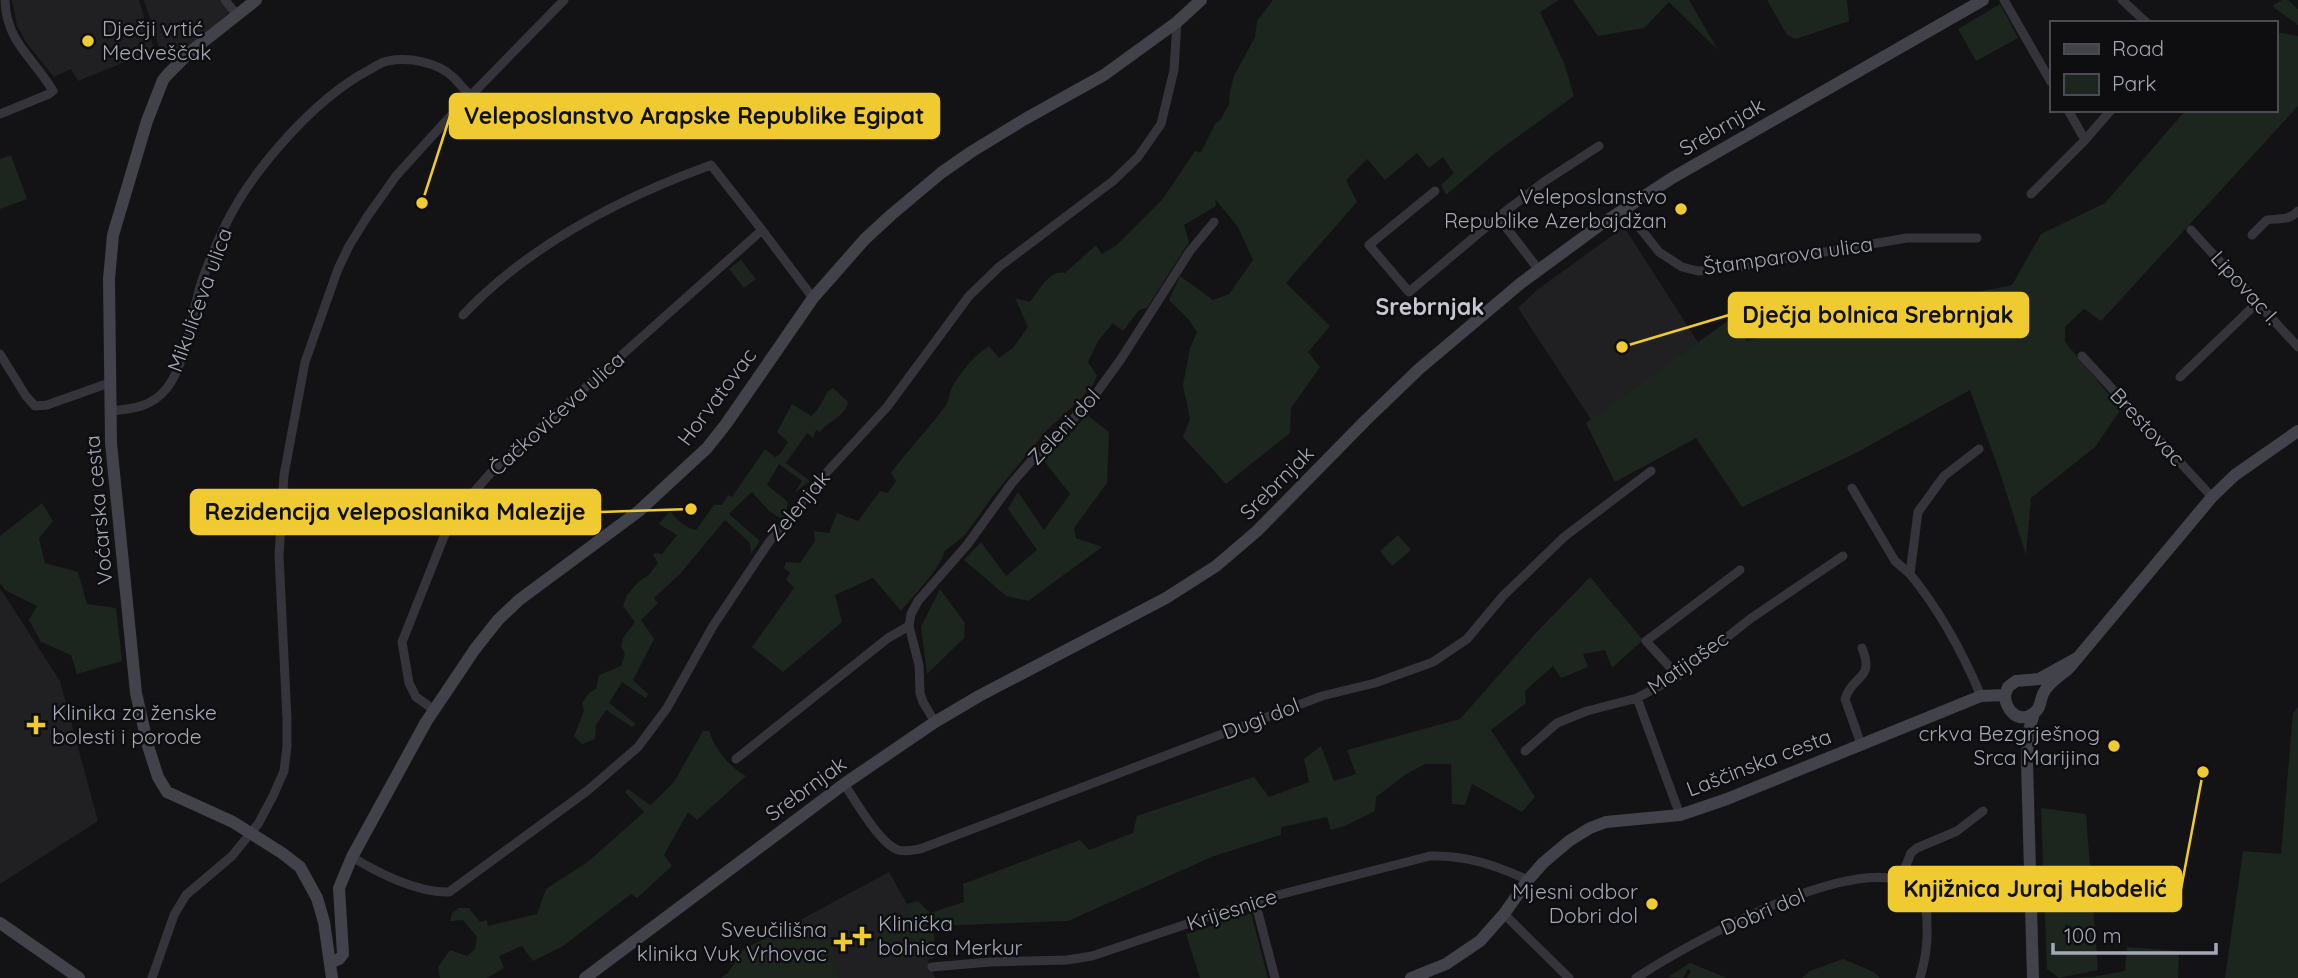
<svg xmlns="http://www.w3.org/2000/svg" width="2298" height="978" font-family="Quicksand,sans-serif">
  <rect width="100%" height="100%" fill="#131315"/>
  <path fill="#201f22" d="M12,0h127l15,50 -76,31 -7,-12 -17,8 -28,-35 -9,-16z
    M144,0h77l7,9v5l-50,41 -19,-8z
    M1624,227l102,159 -105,79 -103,-157 19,-18z
    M0,588l60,93 38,140 -98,63z
    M889,872l18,32 28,74h-122l-11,-59z"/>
  <path fill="#1d251f" d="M1273,0h286l-19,12 24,51 10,33 -80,58 -48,41 -5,-10 13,-12 -11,-16 -14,11 -12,-15 -32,27 -18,-21 -21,21 11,22 -71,81 44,43 -22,26 12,15 -29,41 -1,25 -64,51 -43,-47 7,-18 -7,-34 7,-37 7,-16 -9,-13 -19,-19 11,-24 33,24 16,-6 24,-34 -15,-33 -23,-28 1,7 -32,19 5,17 -42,66 -8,2 -16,21 -10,-8 -15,18 -10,21 9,14 -6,12 -12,13 -32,29 -55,67 -27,38 -21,17c-2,15 -32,45 -43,59l-28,-33 -38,17 7,27 -59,50 -31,-25 42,-59 -8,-9 4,-6 -6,-5 2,-6 14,1 15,-22 -1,-10 15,2 8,-20 21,8 22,-30 8,2 8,-12 -5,-8c17,-23 36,-43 53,-65 5,-6 5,-14 8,-21 10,-16 21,-31 37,-41l10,12 14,-10 15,-21 -13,-29 15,4c9,-11 19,-33 35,-29l31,-28 6,9 15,-9 45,-45 33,-49 6,1 14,-28 6,-5 8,-15 1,-13 4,-15 21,-39 2,-16z
    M1573,0h116l29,50 -49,-48 -25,26 -46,8z
    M1767,0h80l2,21 -53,18 -9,-4z
    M2282,0h6l10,9v16l-26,-19z
    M2000,4l18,34 -42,23 -18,-32z
    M2275,32l23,4v70l-197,215 -17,-12 -19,18v15l56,67 -26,38 -64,51 -5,57 -26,-82 -30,-83 -116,64 -112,53 -46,-69 -81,44 -29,-59 150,-108 10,26 152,-32 18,22 9,-28 87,-18 29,-51 64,-31 81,-93h89z
    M11,155l16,44 -27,10v-50z
    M741,260l15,19 -12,9 -15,-19z
    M833,388l15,14c-3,15 -19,18 -28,30l-4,-2 -3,8 -6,-5 -21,30 24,18 -16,12 8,-12 -23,-17 -12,21 21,17 -3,15 -5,1 -11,-7 -17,-19 -23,22 31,27 -9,13 -1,-11 -25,-23 -45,54 -26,24 4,5 -17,17 13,19 -21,41 15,14 -2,4 -2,-1 -22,-15 -13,21 27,21 -4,3 -26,-17 -10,15 -1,14 -13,5 -8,-8 10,-25 -2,-8 7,-10 7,-4 3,-14 22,-9 4,-12 -4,-8 2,-8 12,-16 -12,-16 4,-11 11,-13 11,-7 9,-12 -5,-8 2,-2 7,1 15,-19 -18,-11 11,-13c6,8 15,17 26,19l18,-25h8l6,-10 4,2 33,-48 10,8 5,-3 8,-12 -11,-10 15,-28 19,12 7,-7 10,-18z
    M1087,415l22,17 -2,51 -33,45 2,10 26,9 -74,54 -22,-5 -42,-36 17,-18 25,34 31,-26 -29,-41 10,-17 26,38 26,-36 -26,-33z
    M42,503l11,18 -14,17 6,25 33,9 9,32 29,4 6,53 -45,13 -6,-19 -30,-13 -12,-22 8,-14 -32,-16 -5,-7v-47z
    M1398,535l13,15 -19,16 -12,-15z
    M1590,577l53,63 -31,28 -7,-18 -22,4 5,13 -27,11 -8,-12 -28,25 1,12 -35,27 44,67 -13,15 -50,-28 -7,21 -13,-1 -1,-40h-26l-20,11 -29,22 -1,14 -30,15 -14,4 -4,-13 -46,10v8l-67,21 -146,65 -134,5v32l-6,1 -15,-21 -14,1 -12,6 -9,-14 30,-15 -1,-12 11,-3 12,12 34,-11 -1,-18 117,-44 9,10 44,-17 4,-17 117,-39 15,20 40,-15 -5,-23 17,-13 13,35 22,-7 -9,-24 113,-31 76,-86z
    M940,589l25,34 -1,15 -37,36 -6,-47z
    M2298,707v271h-73l18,-127 38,3 12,-141z
    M703,731h6c6,18 20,36 37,45l-49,44 -9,-8 -24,43 8,11 -35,32 -6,-4 -68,52 -30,15 -11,-15 -23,10 5,12 -17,10h-47l-2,-11 12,-17 17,6 8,-7 2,-12 -14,-17 -13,1 2,-8 7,-5h10l11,14 7,-2 1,6 49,-12 9,-25 43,-28 55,-49 -19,-20 3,-3 22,16 3,-2 21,-21z
    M2041,808l45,6 12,156 -39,8 -12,-9z
    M1251,913l17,65h-68l-14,-44z
    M802,919l7,22 18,-3 7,14 -6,1 11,25h-118l7,-5 16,-24z
    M2127,947l52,4 -1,27h-113l27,-1 33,-6z
    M1843,959l31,13 6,6h-78l8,-7z
    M1690,963l37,15h-40l4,-7 -3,-2 -5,9 -15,-1z"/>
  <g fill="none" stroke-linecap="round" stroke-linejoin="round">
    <path stroke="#34343a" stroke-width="9" d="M225,0l12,15
      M2004,0l47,82
      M2122,0l25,23
      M2068,110l17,30
      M0,114l49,-20 4,-3c-20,-34 -47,-49 -48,-91
      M1435,191l-66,54 40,47 89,-75 41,53
      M2031,194l54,-54 26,-30
      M1624,208l35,44 23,15 16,4 33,-3 176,-30h70
      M1498,217l47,-36 54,-35
      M2191,230l107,117
      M2252,235l15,-15c13,-2 22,1 31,-9
      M463,315c67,-71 157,-117 248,-150l51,65 51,68
      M0,354l26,42 9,10 12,-1 62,-22
      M2082,356l130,141
      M2180,377l78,-75
      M110,411c23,-2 42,-4 57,-23 19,-25 24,-71 33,-101 6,-20 15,-40 24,-59 26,-56 90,-129 145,-158 6,-3 12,-8 19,-9 21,-4 49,1 65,16 6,6 12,13 18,20
      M1979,449l-35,27 -26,36 -8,62c31,38 52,77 71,122
      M1852,488l43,73 15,13
      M1678,676l-32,-35 94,-71
      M1637,698l43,117
      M433,709l-17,-12 -7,-14 -7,-41 43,-108 22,-34 28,-32 267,-238
      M935,722l-12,-20 -3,-9 -1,-28 -10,-39 2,-12 7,-13 49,-56 45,-62 35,-40 40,-37 34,-47 69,-108 24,-29
      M1861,744l-16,-45c8,-25 30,-19 17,-51
      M1525,751l32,-28 30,-12 50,-13 41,-22 72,-57 93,-63
      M736,759l152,-121 21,-12
      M844,784c12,17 35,59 54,66 7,2 15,0 22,-1l402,-153 53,-13 58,-21 34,-23 36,-43 61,-59 87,-66
      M352,857c26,16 66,36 97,35l138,-101 51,-44 29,-39 46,-82 56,-84 58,-70 60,-65 82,-111 30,-29 114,-86 25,-24 23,-33 13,-54 3,-48
      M1900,880l11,-27 6,-5 40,-17 26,-20
      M1255,901l20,77
      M1504,914l65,64
      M932,967l58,-5 77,-2 25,-4 163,-55 175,-45c36,-1 65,9 98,24
      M152,978l22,-63 12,-20 46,-39 26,-32 15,-28 11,-25 3,-25v-27l-8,-163 5,-81 21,-113 33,-93 11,-23 18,-29 29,-41 48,-53 120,-123
      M1636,978c43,-29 251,-149 287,-79 4,8 4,17 4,26 1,18 -2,36 -7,53"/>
    <path stroke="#42434a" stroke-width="12" d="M256,0l-67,53 -21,21 -5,6 -16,41 -34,114 -4,44 2,164 25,250 12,53 10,31 9,15 66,30 49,31 18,14 17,31 7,24 8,56
      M2077,658l-38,21 -23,2 -8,6 -3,8c0,15 14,30 29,18 7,-5 6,-12 9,-19 5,-12 19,-19 27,-27l142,-170 23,-22 63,-44
      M0,923l79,55
      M330,963l9,-4 4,-5 -4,-66 13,-31 74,-135 49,-73 23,-29 21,-20 120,-89 68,-63 19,-24 87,-126 52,-59 26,-24 50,-42 30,-21 54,-33 79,-44 73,-53 24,-22
      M585,978l259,-194 91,-62 44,-26 187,-98 50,-32 41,-35 109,-111 53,-51 102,-86 79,-58 72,-47 311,-178
      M1411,978l35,-14 34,-23 24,-27 24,-34 15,-17 26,-22 21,-13 16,-6 74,-7 47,-16 254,-103 24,-1
      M2033,978l-6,-215 1,-29 6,-21"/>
  </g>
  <g fill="#efcb31" stroke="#0e0e10" stroke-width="2.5">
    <circle cx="88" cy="41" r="7"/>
    <circle cx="1681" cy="209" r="7"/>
    <path d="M32.5 714.5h7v7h7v7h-7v7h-7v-7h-7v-7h7z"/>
    <circle cx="2114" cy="746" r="7"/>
    <circle cx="1652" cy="904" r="7"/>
    <path d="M858.5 925.5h7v7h7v7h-7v7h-7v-7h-7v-7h7z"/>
    <path d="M839.5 931.5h7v7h7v7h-7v7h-7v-7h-7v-7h7z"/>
  </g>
  <g text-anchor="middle" stroke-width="5" stroke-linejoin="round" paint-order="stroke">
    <g font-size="21" fill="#a5a8b5" stroke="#0e0e10" text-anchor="end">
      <text x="102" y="36" text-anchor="start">Dječji vrtić<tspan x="102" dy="24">Medveščak</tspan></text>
      <text x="1667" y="204">Veleposlanstvo<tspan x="1667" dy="24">Republike Azerbajdžan</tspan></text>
      <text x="52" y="720" text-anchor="start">Klinika za ženske<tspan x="52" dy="24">bolesti i porode</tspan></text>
      <text x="2100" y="741">crkva Bezgrješnog<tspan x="2100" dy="24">Srca Marijina</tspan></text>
      <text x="1638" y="899">Mjesni odbor<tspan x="1638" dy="24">Dobri dol</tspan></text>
      <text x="878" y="931" text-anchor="start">Klinička<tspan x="878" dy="24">bolnica Merkur</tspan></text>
      <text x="827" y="937">Sveučilišna<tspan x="827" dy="24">klinika Vuk Vrhovac</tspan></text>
    </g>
    <g font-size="21" fill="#a5a8b5" stroke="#0e0e10">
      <text transform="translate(1722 127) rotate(-30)" y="7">Srebrnjak</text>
      <text transform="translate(1788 256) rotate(-8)" y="7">Štamparova ulica</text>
      <text transform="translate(2245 288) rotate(48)" y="7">Lipovac I.</text>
      <text transform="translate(200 300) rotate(-70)" y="7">Mikulićeva ulica</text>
      <text transform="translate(717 397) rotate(-53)" y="7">Horvatovac</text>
      <text transform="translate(557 414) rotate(-42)" y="7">Čačkovićeva ulica</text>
      <text transform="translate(1064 427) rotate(-47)" y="7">Zeleni dol</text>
      <text transform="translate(2147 427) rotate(47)" y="7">Brestovac</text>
      <text transform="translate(1277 483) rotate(-45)" y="7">Srebrnjak</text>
      <text transform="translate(799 506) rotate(-50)" y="7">Zelenjak</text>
      <text transform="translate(99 510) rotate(-95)" y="7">Voćarska cesta</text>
      <text transform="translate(1688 663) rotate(-35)" y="7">Matijašec</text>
      <text transform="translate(1261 719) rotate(-21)" y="7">Dugi dol</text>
      <text transform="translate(1759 763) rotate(-21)" y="7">Laščinska cesta</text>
      <text transform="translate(806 789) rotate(-36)" y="7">Srebrnjak</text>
      <text transform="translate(1232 910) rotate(-18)" y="7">Krijesnice</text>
      <text transform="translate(1763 912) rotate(-23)" y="7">Dobri dol</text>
    </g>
    <g font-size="23" font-weight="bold" fill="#c6c7d1" stroke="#0e0e10">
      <text x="1430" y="315">Srebrnjak</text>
    </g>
  </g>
  <path fill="none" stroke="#efcb31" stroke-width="2.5" d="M422 203L450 116M1622 347L1729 315M691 509L600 512M2203 772L2181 889"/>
  <g fill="#efcb31" stroke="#0e0e10" stroke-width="2.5">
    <circle cx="422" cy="203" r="7"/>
    <circle cx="1622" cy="347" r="7"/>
    <circle cx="691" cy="509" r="7"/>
    <circle cx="2203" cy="772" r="7"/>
  </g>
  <g fill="#efcb31" stroke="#efcb31" stroke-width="2.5">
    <rect x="450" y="94" width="489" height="44" rx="7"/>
    <rect x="1729" y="293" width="299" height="44" rx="7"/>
    <rect x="191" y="490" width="409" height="44" rx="7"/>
    <rect x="1889" y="867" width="292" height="44" rx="7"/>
  </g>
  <g font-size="23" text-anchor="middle" font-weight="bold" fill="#111">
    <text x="694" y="124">Veleposlanstvo Arapske Republike Egipat</text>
    <text x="1878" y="323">Dječja bolnica Srebrnjak</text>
    <text x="395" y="520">Rezidencija veleposlanika Malezije</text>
    <text x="2035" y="897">Knjižnica Juraj Habdelić</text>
  </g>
  <rect x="2050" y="21" width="228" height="91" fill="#0e0e10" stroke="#4a4c52" stroke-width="2"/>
  <rect x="2064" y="44" width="35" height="10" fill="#42434a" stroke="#4a4c52" stroke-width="2"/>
  <text x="2112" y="56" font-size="21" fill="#a5a8b5">Road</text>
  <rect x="2064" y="74" width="35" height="21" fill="#1d251f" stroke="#4a4c52" stroke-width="2"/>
  <text x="2112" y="91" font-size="21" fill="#a5a8b5">Park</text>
  <path d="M2053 943v10h163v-10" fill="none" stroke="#a5a8b5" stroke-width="3.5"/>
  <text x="2064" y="943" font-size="21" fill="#a5a8b5" stroke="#0e0e10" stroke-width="5" paint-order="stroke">100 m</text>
</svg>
